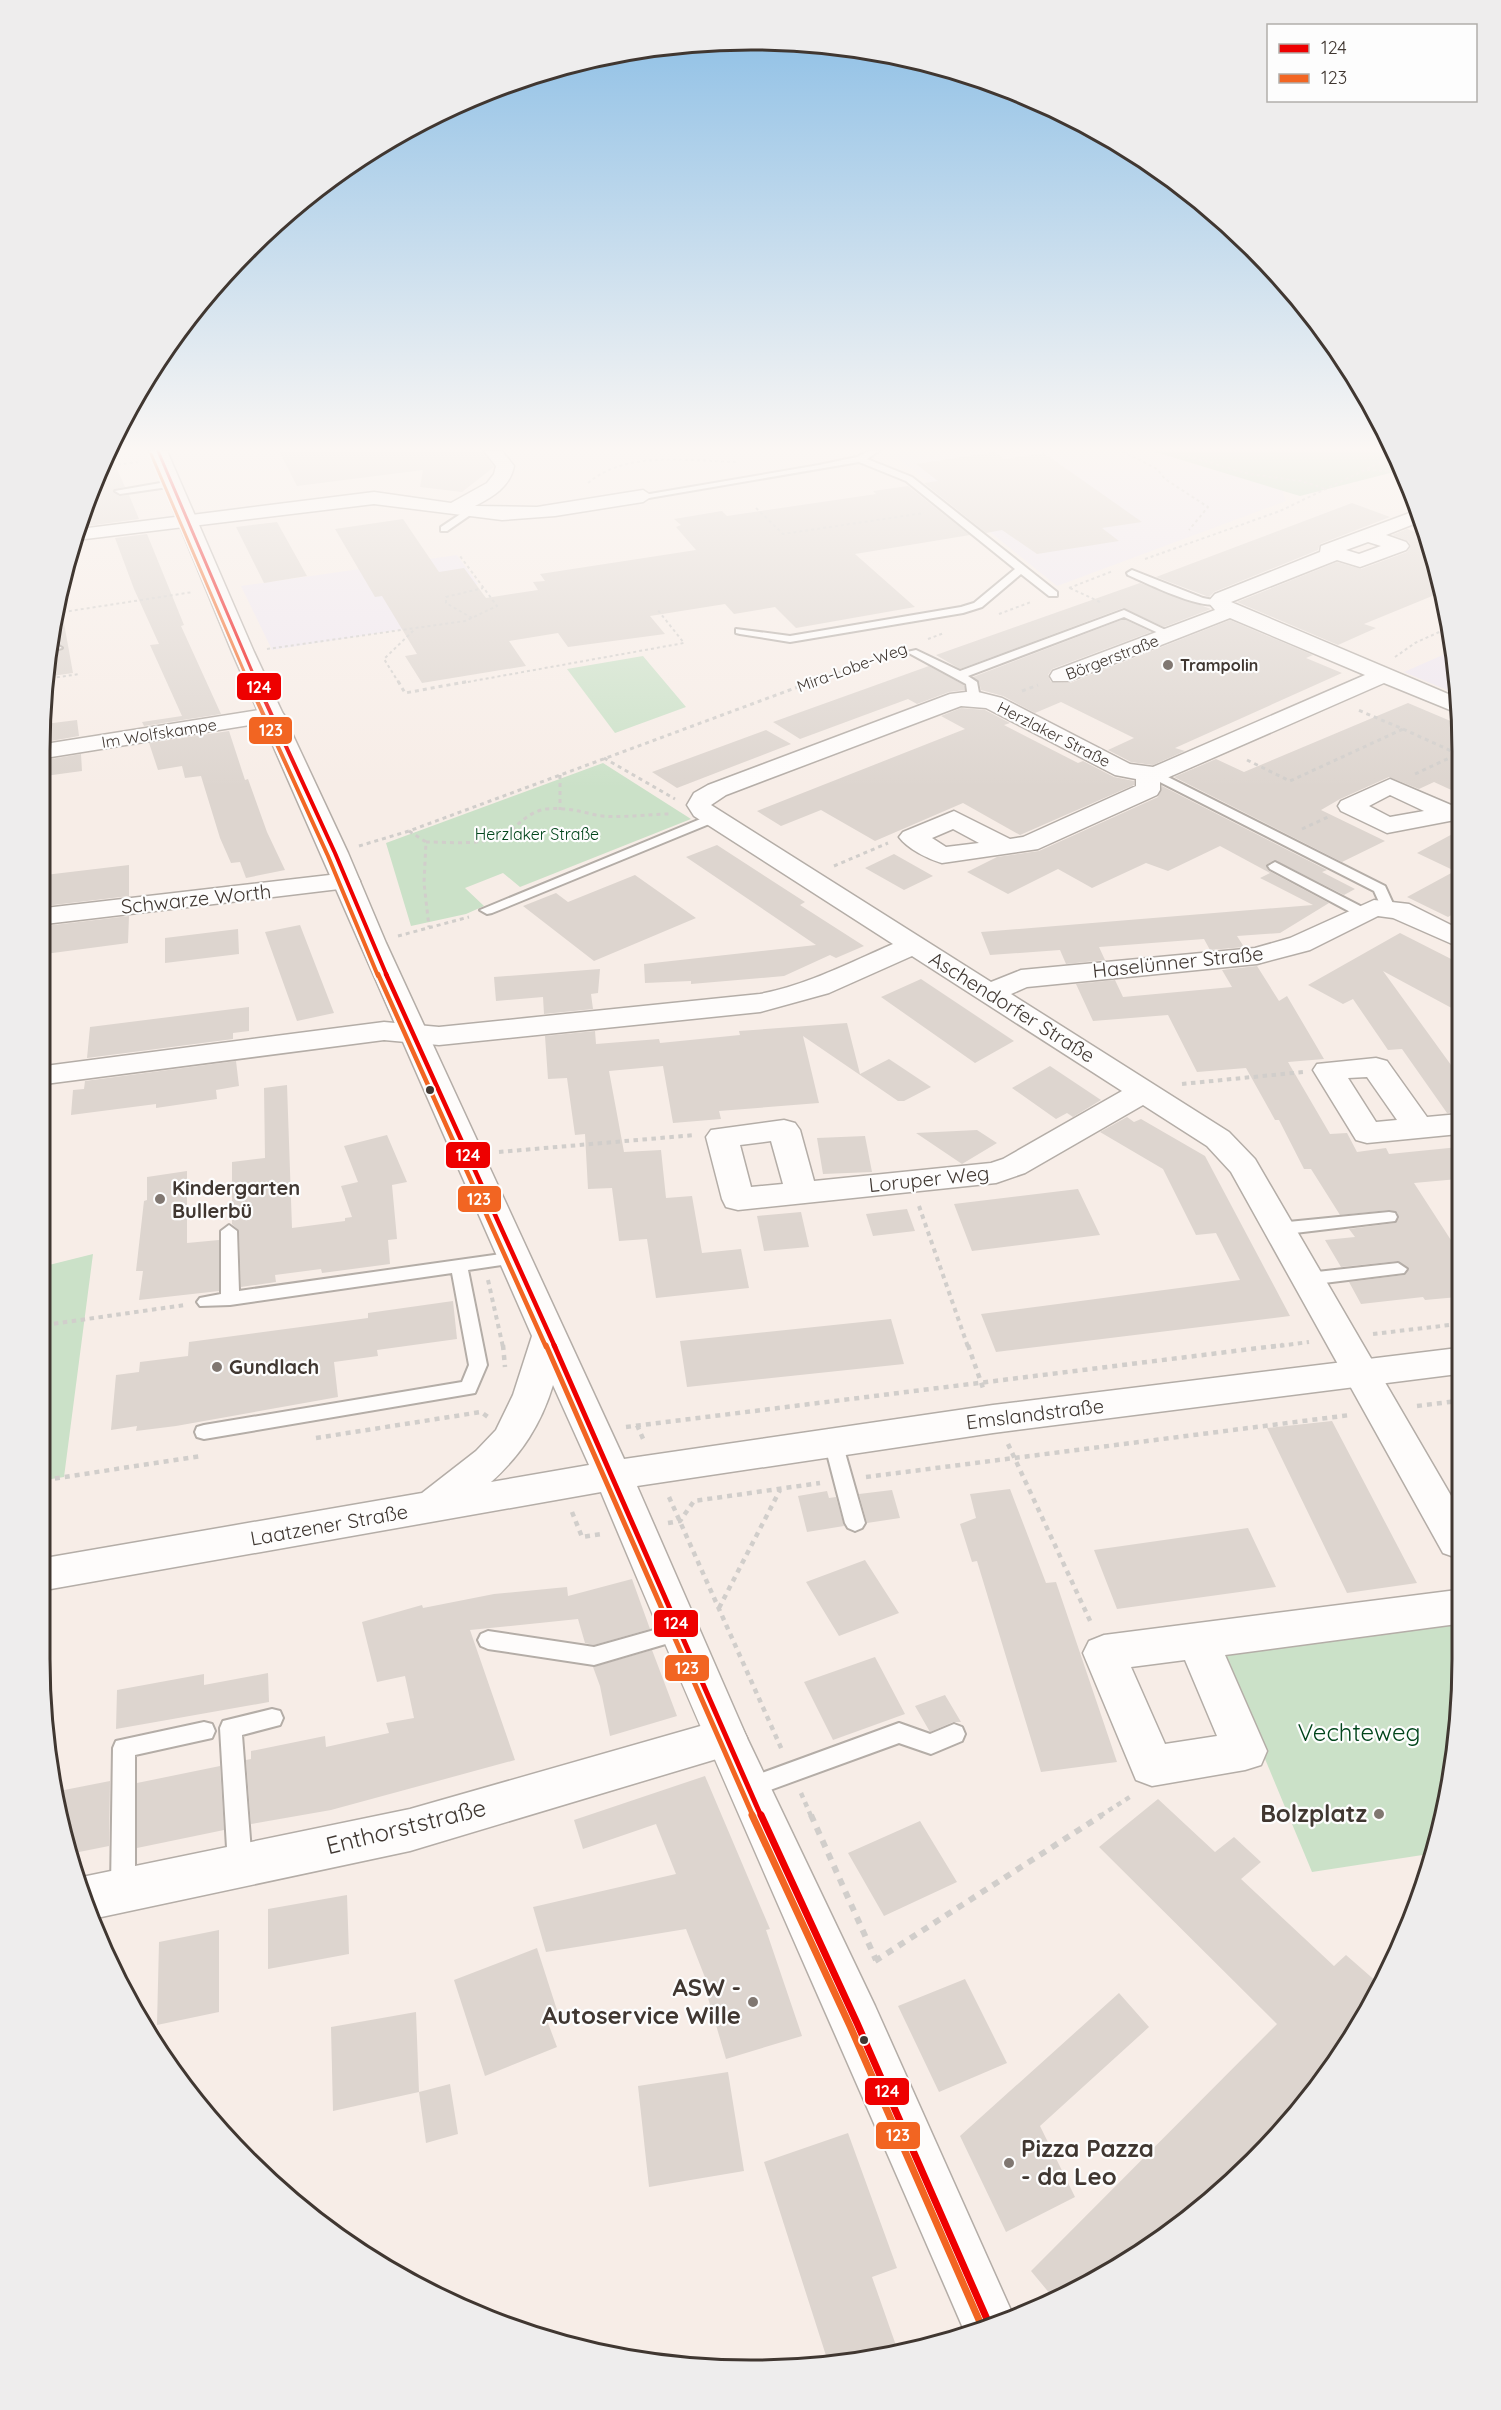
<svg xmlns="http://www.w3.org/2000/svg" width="1501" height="2410" font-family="Quicksand,sans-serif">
  <rect width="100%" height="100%" fill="#f7ede7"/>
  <path fill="#efe7f0" d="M903,451h249l130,39 4,11 -229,85 -164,-132z
    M457,555l21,29 -37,13 13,24 -182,29 -31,-64z
    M1452,651l7,44 -55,-23z"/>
  <path fill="#cbe1c8" d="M643,656l43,51 -71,26 -48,-64z
    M603,763l88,56 -171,68 -17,-14 -38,15 19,18 -18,8 -55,12 -25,-83z
    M93,1254l-29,223 -19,3v-214z
    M1457,1622l-1,130 -27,102 -117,18 -91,-219z"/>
  <path fill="#bad5b9" d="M1152,451h238l8,20 -98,25z"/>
  <path fill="#ddd5cf" d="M109,451l16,36 -12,4 6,5 10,-1 10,24 -59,8 9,-34 10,-2 -5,-13z
    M279,451h203l12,16 -32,25 -42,-5 3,-17 -126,16z
    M995,452l9,7 40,-6 98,69 -40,6 17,13 -82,13 -35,-24 -16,3 -62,-50 14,-2 -22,-17z
    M908,486l62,49 -115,19 60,53 -119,21 -21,-21 -41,7 -9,-10 -75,12 15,18 -97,13 -10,-14 -49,8 17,25 -104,17 -17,-27 12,-2 -35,-58 -7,1 -40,-68 68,-10 36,53 25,-4 22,30 52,-8 -5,-8 12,-1 -5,-7 156,-24 -20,-23 5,-2 -7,-6 48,-8 5,5 149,-22 -3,-3z
    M1352,503l38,14 -70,27 -2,6 -104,42 -5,5 -53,-20z
    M277,522l30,54 -43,7 -28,-56z
    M1407,529l18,6 13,31 4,26 -78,32 12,4 -38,17 -101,-43 100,-40 24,7 46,-17 4,-6 -3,-5 -16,-6z
    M147,534l37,91 -3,1 40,88 -77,12 -2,-4 40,-6 -32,-71 9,-1 -25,-55 -19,-51z
    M1140,583l71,26 -47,18 -41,-19 -163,61 -24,-14z
    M60,601l13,72 -28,4 1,-23 18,-5 -6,-6 -9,1z
    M1124,619l27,13 -99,37 -4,6 3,7 19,1 160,-63 83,35 -7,3 36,15 -167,75 10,3 -32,14 -22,-3 -23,-12 26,-12 -73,-36 -26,11 -32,-17 -22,-6 -2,-8 -6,-5z
    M929,666l35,19 1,5 -16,2 -32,12 -9,-5 -108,40 -27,-17z
    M1408,703l52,22v69l-26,-12 -15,7 -30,-12 -49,22 -19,11 64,31 -43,21 -168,-85 42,-18 28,13z
    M961,708l24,2 25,13 -6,2 74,38 5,-2 31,16 20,4v4l-114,50 -57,-32 -88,38 -54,-31 -40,16 -24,-15 208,-82 -24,-13z
    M77,720l2,16 -34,6v-18z
    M766,730l25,14 -114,44 -25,-16z
    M229,731l16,49 3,-1 19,53 18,38 -39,8 -6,-16 -9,1 -11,-25 -19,-62 -16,2 -3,-12 -24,4 -9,-27z
    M81,754l1,17 -37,5v-16z
    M1162,786l165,84 -5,2 33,17 -11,6 -70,-35 -8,5 3,6 60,32 -49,30 -43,3 7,11 -34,3 -6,-11 -105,8 6,13 -39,4 -6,-14 -70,5 -9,-23 332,-27 -53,-27 10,-5 -50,-27 -52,25 -22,-8 -54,25 -34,-19 -50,25 -41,-22 30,-15 42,-6 119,-54z
    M1460,830v80l-12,7 -41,-20 48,-26 -38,-18z
    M717,845l88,57 -5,3 64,41 -28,12 -6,-3 -46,21 -93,8v-3l-46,2 -1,-19 172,-19 -130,-88z
    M894,854l39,22 -29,14 -39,-22z
    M129,865v31l-84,10v-31z
    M635,875l61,43 -102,43 -71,-55 33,-13 12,9z
    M129,916l-1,27 -83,11v-28z
    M300,925l34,88 -37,8 -32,-89z
    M238,929l1,25 -74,9v-25z
    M1400,933l59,30v49l-76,-41 76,105v36l-12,1 -45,-64 -14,1 -35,-51 -10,5 -35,-19z
    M1257,966l22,35 8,-5 37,63 -36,3 42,72 17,-1 10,19 29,-4 3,6 70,-7 -1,32 -44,4 44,68v46l-33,3 -2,-3 -62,7 -12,-22 55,-7 5,-6 -11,-8 -57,6 -16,-27 30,-3 -6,-8 46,-6 4,-5 -2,-6 -8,-2 -49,5 -29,-46h-7l-25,-49h-4l-29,-52 -49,4 -29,-57 -75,6 -17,-37 39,-4 8,17 109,-10 -10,-17z
    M600,969l-2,24 -7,1 2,15 -49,5 -1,-17 -47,4 -2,-24z
    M921,979l93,62 -39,22 -94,-66z
    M249,1007v24l-16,2v6l-146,19 3,-31z
    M847,1023l13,51 29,-15 42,28 -27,14h-6l-95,-65 16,67 -100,8 2,8 -48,4 -10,-57 -54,5 15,81 37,-2 5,48 26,-2 10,57 39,-4 8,39 -93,10 -9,-59 -28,2 -7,-53 -24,1 -3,-55 -10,1 -8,-57 -19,1 -3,-43 50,-5 1,13 63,-5 1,4 80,-8 -1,-4z
    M236,1061l3,25 -23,4 1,9 -61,9v-4l-85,11 2,-25 11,-1 1,-8z
    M1050,1066l51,34 -28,17 -6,-4 -11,6 -44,-31z
    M287,1085l5,143 53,-7v-3l7,-1 -11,-31 17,-4 -14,-36 43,-11 20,47 -15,3 5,54 -9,1 2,24 -68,9 -1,-4 -46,6 1,7 -35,5 -2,-56 -7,-7v-62l33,-4 -1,-70z
    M1127,1117l7,5 7,-3 64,37 85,160 -294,36 -15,-38 259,-34 -24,-47 -20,2 -33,-66 -63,-37z
    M977,1130l20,13 -35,21 -46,-31z
    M865,1136l7,36 -49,2 -6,-36z
    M187,1171v72l32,-3v51l-80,9 4,-29h-7l8,-70 3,-1v-23z
    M1078,1189l22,46 -128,16 -18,-47z
    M907,1209l8,22 -42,5 -7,-22z
    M801,1212l8,35 -45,4 -7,-35z
    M453,1301l4,38 -80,11 1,6 -44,6 4,35 -162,29 -40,5 1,-5 -26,4 5,-55 23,-3 1,-10 48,-6 1,-14 179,-24v-5z
    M891,1319l13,45 -217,23 -7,-46z
    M1332,1421l85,162 -70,10 -80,-165z
    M1010,1489l36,94 10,-1 61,180 -76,10 -64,-211 -5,1 -12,-38 16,-6 -6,-24z
    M892,1490l8,28 -33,5 -8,-29z
    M827,1491l2,7 7,-1 8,29 -37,6 -9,-36z
    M1248,1528l28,59 -159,22 -23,-59z
    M865,1560l34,53 -60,23 -33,-54z
    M632,1579l18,50 -56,16 -9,-2 -7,-24 -108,11 45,130 -184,50 -80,14 -5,-64 5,-1v-8l74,-15 1,11 63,-14 -3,-10 28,-5 -9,-42 -28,6 -15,-60 60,-17 1,3 71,-14 73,-7 1,9z
    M652,1650l25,66 -67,20 -10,-50 -7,-19z
    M875,1657l30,57 -72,26 -29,-58z
    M268,1673l1,29 -153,27 1,-39 87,-16v11z
    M945,1695l16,27h-8l-23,10 -15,-26z
    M220,1766l4,64 -87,18v-65z
    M705,1776l65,153 -4,1 36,106 -76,23 -23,-78 3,-1 -20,-51 -140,23 -13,-45 143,-33 -20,-50 -73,25 -9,-29z
    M110,1781l-1,65 -40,8 -15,-62z
    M1158,1799l57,53 19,-15 27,25 -20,17 93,87 12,-11 32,28 -63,110 -95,101 -74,57 -90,50 -25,-30 246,-247 -178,-177z
    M920,1821l37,61 -73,34 -36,-63z
    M347,1895l2,59 -81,15v-60z
    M219,1930v82l-62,13 2,-83z
    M537,1948l20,62 -12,5 12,32 -72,29 -31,-96z
    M965,1979l42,84 -68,29 -41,-86z
    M1119,1993l30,34 -109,99 35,71 -69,35 -46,-96z
    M416,2012l3,80 -86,19 -2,-84z
    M728,2072l16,99 -95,16 -11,-101z
    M450,2084l8,50 -32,9 -7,-51z
    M848,2133l49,135 -25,9 27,77 -70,11 -65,-203z"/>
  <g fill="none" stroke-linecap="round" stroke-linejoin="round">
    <g stroke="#b4ada7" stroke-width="4">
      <path id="lane" d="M869,451h10l-12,8 45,18 145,115v4h-8l-28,-22 -39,33 -19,6 -173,29 -50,-8 -4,-1v-4l54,7 171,-29 13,-4 41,-34 -109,-88 -47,-19 -216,37 -5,-3 181,-31 38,-8z
        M172,481l3,1v4l-55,8 -5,-3z
        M468,509l8,2 -29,20h-6v-4z
        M1132,570l71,28 20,4c-16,12 -76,-19 -95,-27l-1,-2z
        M1124,610l52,25 -9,2 -43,-20 -156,59 9,6 3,16 -6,3 -6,-3 -2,-14 -59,-32 9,-2 44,21z
        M48,646l9,-1 5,3 -15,4z
        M1156,771l229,115 10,22 -7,4 -5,-1 -9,-20 -222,-113v-6z
        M715,813l6,4 -2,3 -227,93 -5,1 -7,-4z
        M1275,862l91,47 2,3 -7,4 -5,-1 -86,-46 -2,-3z
        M1389,1212l6,1 2,4 -2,4 -117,14 -8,-6 8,-6z
        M229,1225l8,6 2,60 276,-39 6,2 3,4 -3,4 -53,8 19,95 -12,28 -271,46 -7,-2 -2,-5 2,-5 7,-2 258,-43 7,-17 -17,-92 -222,32 -30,1 -3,-4 3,-4 21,-4v-63z
        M1398,1263l9,6 -3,4 -96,12 -9,-6 9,-6z
        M833,1435l7,2 2,5 23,81 -3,5 -7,3 -7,-3 -3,-5 -21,-81 2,-5z
        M679,1623l7,3 3,6 -3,6 -92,27 -106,-16 -7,-3 -3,-6 3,-6 7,-3 106,16z
        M272,1709l8,2 3,7 -3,7 -38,10 10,130 -4,8 -8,3 -8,-3 -4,-8 -8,-137 3,-7z
        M204,1722l8,2 3,7 -3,7 -77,17v134l-4,8 -8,3 -8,-3 -4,-8 2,-141 3,-7z
        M899,1723l31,11 24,-10 8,3 3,7 -3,7 -31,13 -32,-11 -151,55 -8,-3 -3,-7 3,-7z"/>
    </g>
    <g stroke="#b4ada7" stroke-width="3">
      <path id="street" d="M484,451h18l12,15c-4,21 -21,31 -39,40l62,1 106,-17 9,6 -9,6 -88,14 -53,4 -128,-16 -297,36 3,-11 294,-37 77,11 36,-20 7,-9 2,-8z
        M1415,511l4,11 -33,13 20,7 3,4 -3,4 -46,17 -23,-7 -106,42 229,97v15l-76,-31 -224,98v9l-3,5 -119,54 -96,14c-14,-4 -34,-14 -43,-26l4,-5 51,-21 56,28 13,-2 113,-51v-7l-21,-4 -129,-67 -25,-2 -235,89 -15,10 280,177 30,-12 234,-22 35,-10 84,-38 35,4 50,25v18l-66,-29 -15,-2 -68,34 -53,14 -230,23 -16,7 218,138 26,27 202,347v52l-14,-5 -212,-381 -24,-26 -64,-41 -118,68 -29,10 -258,27 -12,-3 -4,-8 -16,-62 5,-7 73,-10 11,3 5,7 14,51 177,-18 12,-4 119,-68 -210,-135 -83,37 -69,19 -321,33 -55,-5 -339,44v-18l339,-44 55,5 321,-33c47,-9 89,-31 133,-50l-199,-128 -7,-11 7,-12 14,-8 242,-91 24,-3 28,7 128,66 23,3 212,-92 -135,-57 -161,63h-16l-3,-5 3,-5 162,-61 -7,-8 7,-8 105,-42 1,-6zM1368,542l13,4 -22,8 -13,-4zM953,829l26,14 -33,4 -14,-9zM771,1141l12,43 -32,3 -11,-42z
        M272,708l8,2 4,5 -4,5 -235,38v-14z
        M1390,779l61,26 9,-2v16l-73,14 -46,-22 -3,-5 3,-5zM1390,795l34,16 -34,6 -21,-11z
        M347,873l9,2 4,6 -4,6 -311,37v-16z
        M1376,1058l11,3 40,56 32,-3v20l-92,9 -11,-3 -43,-70 4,-6zM1367,1077l30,43 -21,2 -28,-44z
        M1457,1590v34l-232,31 42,96 -6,14 -16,5 -93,16 -16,-6 -53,-127 6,-12 15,-6zM1185,1660l32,76 -52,8 -34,-77z
        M725,1719l15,5 7,14 -7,14 -330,99 -318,68 -17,-39 7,-3 328,-68z"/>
    </g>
    <g stroke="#b4ada7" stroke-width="3">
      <path id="secondary" d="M149,451h18l87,201 94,201 38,90 238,516 369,-54 465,-57v26l-465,59 -356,53 110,252 128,268 139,311 -48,18c-121,-281 -247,-560 -365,-843l-556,98v-32l377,-65 54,-42 20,-21 17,-35 19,-59 -300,-684zM553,1385l36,80 -98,17c31,-28 50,-58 62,-97z"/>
    </g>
    <path stroke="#d1cecb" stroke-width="2" stroke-dasharray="3 3" stroke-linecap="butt" d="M1122,451l35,18 8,10 43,28 -19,23
      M1170,451l79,23 52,7 25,8
      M100,467l38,-5
      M1367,470l32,2
      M588,483c39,-33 100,-22 148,-21
      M756,508l27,26 141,-21
      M1145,559l135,-48 112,-54
      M1069,588l44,-17
      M1070,588l32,15
      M57,613l136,-21
      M999,614l32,-12
      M472,618l-26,-15v-6l37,-9
      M928,639l16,-6
      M267,649l198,-28 32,-15 -37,-50
      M1395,657l20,-14 33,-15
      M45,679l35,-5
      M399,683l-15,-24 31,-30
      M462,683l222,-40 -27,-34
      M810,683l83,-31"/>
    <path stroke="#d1cecb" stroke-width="3" stroke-dasharray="4 4" stroke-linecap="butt" d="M398,681l7,12 65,-12
      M1022,691l16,-6
      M1403,729l55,25
      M604,758l71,41
      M1247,760l43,21 113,-52 -45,-19
      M1415,774l45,-21
      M560,775v35
      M1302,829l26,-12
      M409,831l17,11 -2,41 5,44
      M426,842c24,0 55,4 77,-7 16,-9 24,-23 43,-26 18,-2 33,2 50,6 20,4 52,-1 73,-1
      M359,846l50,-15 405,-150
      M834,866l54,-23
      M398,936l71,-19"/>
    <path stroke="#d1cecb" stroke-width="4" stroke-dasharray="4.5 4.5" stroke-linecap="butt" d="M1182,1084l121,-12
      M499,1152l196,-17
      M919,1206l49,141
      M488,1280l15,67
      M45,1325l140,-20
      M1373,1334l85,-10
      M1271,1347l38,-5"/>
    <path stroke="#d1cecb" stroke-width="4.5" stroke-dasharray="5 5" stroke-linecap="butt" d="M503,1345l2,22
      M968,1345l16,46
      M1417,1406l40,-5
      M637,1425l7,16
      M626,1427l657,-82
      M316,1438l165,-26 7,5
      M1008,1444l84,181
      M866,1477l484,-62
      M45,1480l156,-24
      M669,1497l113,253
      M572,1512l10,25 20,-3
      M668,1523l12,-2 14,-20 126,-18
      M719,1608l61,-118
      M801,1793l10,23
      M1100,1816l33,-21"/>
    <path stroke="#d1cecb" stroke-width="6" stroke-dasharray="7 7" stroke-linecap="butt" d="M811,1815l65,145
      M875,1961l227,-146"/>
    <use href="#lane" fill="#fefcfb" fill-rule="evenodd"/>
    <use href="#street" fill="#fefcfb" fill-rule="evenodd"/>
    <use href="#secondary" fill="#fefcfb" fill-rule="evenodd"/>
    <g stroke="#fdfdfd" stroke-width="6">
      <path id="bus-1-far4" d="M158,451l99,232"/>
    </g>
    <g stroke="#fdfdfd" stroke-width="8">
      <path id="bus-1-far3" d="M256,681l79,172 52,123"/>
    </g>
    <g stroke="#fdfdfd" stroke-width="9">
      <path id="bus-1-far2" d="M386,974l169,373"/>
    </g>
    <g stroke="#fdfdfd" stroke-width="10">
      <path id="bus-1-far1" d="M554,1345l207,471"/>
    </g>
    <g stroke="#fdfdfd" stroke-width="11">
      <path id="bus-1" d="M761,1815l96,208 133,303"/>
    </g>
    <g stroke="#fdfdfd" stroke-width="6">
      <path id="bus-2-far4" d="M151,454l98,229"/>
    </g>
    <g stroke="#fdfdfd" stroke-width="8">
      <path id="bus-2-far3" d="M248,681l80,175 50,120"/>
    </g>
    <g stroke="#fdfdfd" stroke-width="9">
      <path id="bus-2-far2" d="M378,974l168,373"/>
    </g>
    <g stroke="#fdfdfd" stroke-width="10">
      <path id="bus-2-far1" d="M546,1345l207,471"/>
    </g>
    <g stroke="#fdfdfd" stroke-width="11">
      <path id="bus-2" d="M752,1815l98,211 133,303"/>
    </g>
    <use href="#bus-1-far4" stroke="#e00" stroke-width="3"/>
    <use href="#bus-1-far3" stroke="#e00" stroke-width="4"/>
    <use href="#bus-1-far2" stroke="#e00" stroke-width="4.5"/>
    <use href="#bus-1-far1" stroke="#e00" stroke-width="5"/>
    <use href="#bus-1" stroke="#e00" stroke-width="7"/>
    <use href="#bus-2-far4" stroke="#f26522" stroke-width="3"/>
    <use href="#bus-2-far3" stroke="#f26522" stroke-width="4"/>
    <use href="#bus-2-far2" stroke="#f26522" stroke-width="4.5"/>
    <use href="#bus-2-far1" stroke="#f26522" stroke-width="5"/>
    <use href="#bus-2" stroke="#f26522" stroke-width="7"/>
  </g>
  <linearGradient id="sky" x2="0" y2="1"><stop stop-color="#89bde5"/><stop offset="0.57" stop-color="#fbf7f4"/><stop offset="1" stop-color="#fbf7f4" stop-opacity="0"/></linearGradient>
  <rect width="1501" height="788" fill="url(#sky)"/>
  <g fill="#807771" stroke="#fdfdfd" stroke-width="2">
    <circle cx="1168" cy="665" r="6"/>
    <circle cx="160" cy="1199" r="6"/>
    <circle cx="217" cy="1367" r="6"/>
    <circle cx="1379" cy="1814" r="6"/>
    <circle cx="753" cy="2002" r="6"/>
    <circle cx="1009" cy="2163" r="6"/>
  </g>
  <g fill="#403731" stroke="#fdfdfd" stroke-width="2">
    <circle cx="430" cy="1090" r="5"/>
    <circle cx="864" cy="2040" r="5"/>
  </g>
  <g text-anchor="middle" stroke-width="4.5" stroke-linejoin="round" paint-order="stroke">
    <g font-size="16" fill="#403731" stroke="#fdfdfd">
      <text transform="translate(1112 657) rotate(-21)" y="6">Börgerstraße</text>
      <text transform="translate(852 667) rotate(-20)" y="6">Mira-Lobe-Weg</text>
      <text transform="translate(159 733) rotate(-9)" y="6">Im Wolfskampe</text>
      <text transform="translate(1054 734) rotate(27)" y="6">Herzlaker Straße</text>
    </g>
    <g font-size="16" font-weight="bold" fill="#403731" stroke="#fdfdfd" text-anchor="start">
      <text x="1180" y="671">Trampolin</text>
    </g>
    <g font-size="16" fill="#01451b" stroke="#fdfdfd">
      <text x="537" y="840">Herzlaker Straße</text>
    </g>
    <g font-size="20" fill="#403731" stroke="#fdfdfd">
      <text transform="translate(196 899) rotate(-6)" y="7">Schwarze Worth</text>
      <text transform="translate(1178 962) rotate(-6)" y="7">Haselünner Straße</text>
      <text transform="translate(1012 1007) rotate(32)" y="7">Aschendorfer Straße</text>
      <text transform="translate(929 1179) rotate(-6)" y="7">Loruper Weg</text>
      <text transform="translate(1035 1414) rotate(-7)" y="7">Emslandstraße</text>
      <text transform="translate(329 1525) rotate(-10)" y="7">Laatzener Straße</text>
    </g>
    <g font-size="20" font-weight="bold" fill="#403731" stroke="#fdfdfd" text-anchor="start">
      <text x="172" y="1195">Kindergarten<tspan x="172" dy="23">Bullerbü</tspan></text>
      <text x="229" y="1374">Gundlach</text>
    </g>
    <g font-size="24" fill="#01451b" stroke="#fdfdfd">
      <text x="1359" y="1741">Vechteweg</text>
    </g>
    <g font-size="24" font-weight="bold" fill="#403731" stroke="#fdfdfd" text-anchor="end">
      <text x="1367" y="1822">Bolzplatz</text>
      <text x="741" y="1996">ASW -<tspan x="741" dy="28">Autoservice Wille</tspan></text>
      <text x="1021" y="2157" text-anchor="start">Pizza Pazza<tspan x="1021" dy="28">- da Leo</tspan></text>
    </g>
    <g font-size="24" fill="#403731" stroke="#fdfdfd">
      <text transform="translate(406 1827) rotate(-14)" y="8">Enthorststraße</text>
    </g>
  </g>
  <path d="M0 0H1501V2410H0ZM751 50H751A701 701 0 0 1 1452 751V1659A701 701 0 0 1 751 2360H751A701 701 0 0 1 50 1659V751A701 701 0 0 1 751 50Z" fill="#eeeded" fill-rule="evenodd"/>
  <path fill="none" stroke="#403731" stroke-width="3" d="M751 50H751A701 701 0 0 1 1452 751V1659A701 701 0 0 1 751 2360H751A701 701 0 0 1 50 1659V751A701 701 0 0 1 751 50Z"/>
  <g stroke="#fdfdfd" stroke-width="2">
    <rect x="236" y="672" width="46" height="29" rx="6" fill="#e00"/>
    <rect x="248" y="716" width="45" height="29" rx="6" fill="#f26522"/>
    <rect x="445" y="1141" width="46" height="28" rx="6" fill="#e00"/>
    <rect x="457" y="1185" width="45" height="28" rx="6" fill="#f26522"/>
    <rect x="653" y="1609" width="46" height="29" rx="6" fill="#e00"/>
    <rect x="664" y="1654" width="46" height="28" rx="6" fill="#f26522"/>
    <rect x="864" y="2077" width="46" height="29" rx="6" fill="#e00"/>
    <rect x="875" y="2121" width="46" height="29" rx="6" fill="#f26522"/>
  </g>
  <g font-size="16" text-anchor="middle" font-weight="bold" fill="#fff">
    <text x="259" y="693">124</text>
    <text x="271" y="736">123</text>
    <text x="468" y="1161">124</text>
    <text x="479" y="1205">123</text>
    <text x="676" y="1629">124</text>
    <text x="687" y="1674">123</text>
    <text x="887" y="2097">124</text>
    <text x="898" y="2141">123</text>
  </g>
  <rect x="1267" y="24" width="210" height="78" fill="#fdfdfd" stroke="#b1aeab" stroke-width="1.5"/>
  <rect x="1279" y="44" width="30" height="9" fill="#ee0000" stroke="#b1aeab" stroke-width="1.5"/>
  <text x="1321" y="54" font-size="18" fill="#403731">124</text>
  <rect x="1279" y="74" width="30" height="9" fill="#f26522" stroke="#b1aeab" stroke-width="1.5"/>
  <text x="1321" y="84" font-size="18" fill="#403731">123</text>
</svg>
